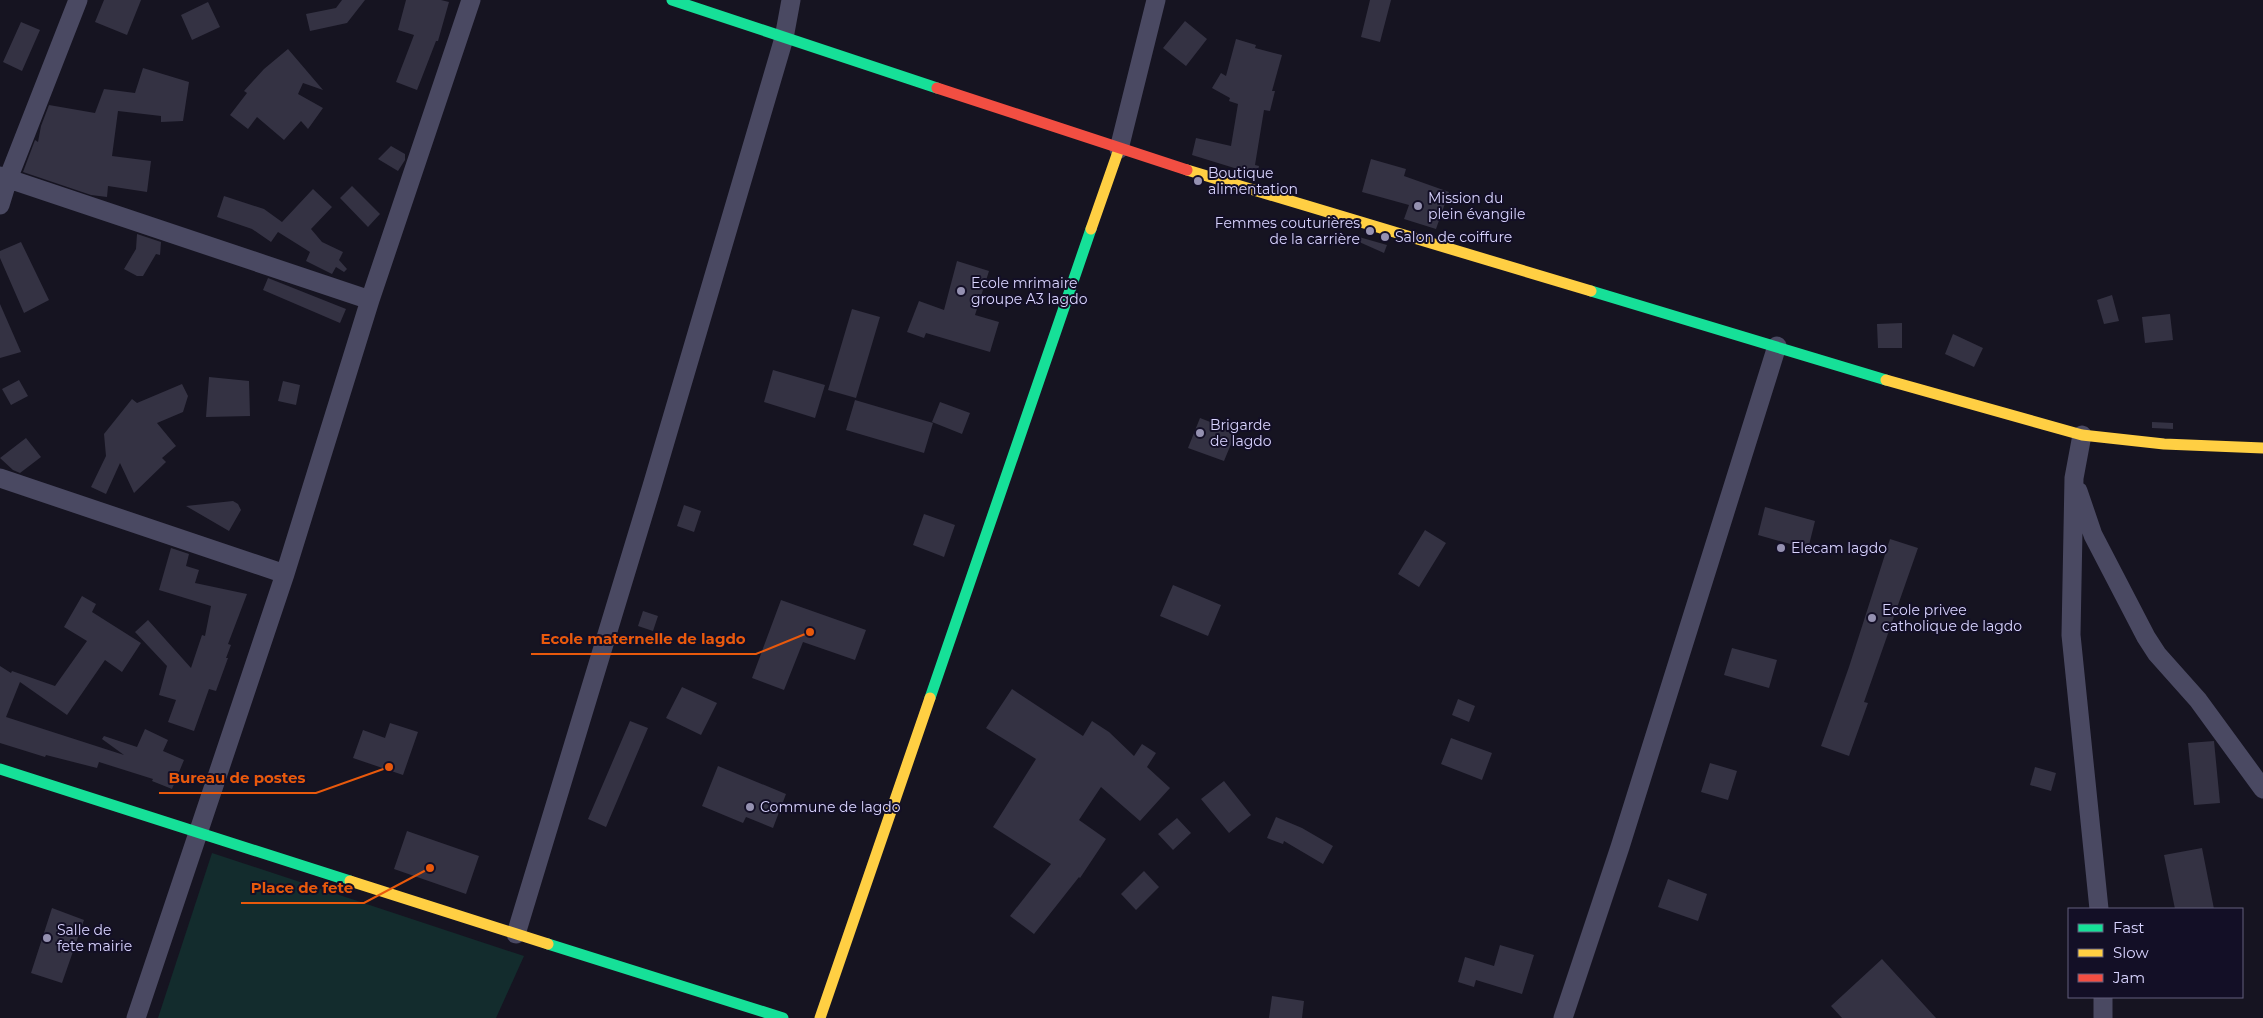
<svg xmlns="http://www.w3.org/2000/svg" width="2263" height="1018" font-family="Montserrat,sans-serif">
  <rect width="100%" height="100%" fill="#161421"/>
  <path fill="#132c2d" d="M212,853l312,103 -28,62h-338z"/>
  <path fill="#343243" d="M104,0h37l-14,35 -32,-13z
    M342,0h23l-18,23 -37,8 -4,-17 30,-6z
    M406,0h35l8,2 -11,39h-2l-19,49 -21,-8 18,-47 -16,-5z
    M1370,0h21l-11,42 -19,-5z
    M208,2l12,25 -28,13 -11,-25z
    M1185,21l22,18 -21,27 -23,-18z
    M21,22l19,8 -18,41 -19,-9z
    M1236,39l20,6 -1,3 27,7 -10,36h3l-5,20 -6,-1 -9,55 4,1 -2,9 -65,-20 4,-17 35,8 7,-42 -9,-3 1,-3 -18,-10 9,-15 5,3z
    M288,49l35,41 -20,-7 -5,11 25,14 -15,21 -7,-8 -17,19 -27,-23 -9,12 -18,-14 17,-22 -3,-2 20,-22z
    M143,68l46,14 -6,39 -22,1v-6l-43,-5 -6,45 39,5 -4,31 -39,-6 -1,11 -16,-2 -68,-23 12,-32 3,2 3,-16 8,-21 46,8 9,-24 31,4z
    M391,146l14,8v6l-7,11 -20,-12z
    M1371,159l35,10 -2,7 45,16 -13,37 -32,-10 5,-14 -47,-13z
    M352,186l28,28 -12,13 -28,-29z
    M313,189l19,18 -21,22 11,13 21,10 -4,8 8,9 -3,3 -8,-5 -4,7 -26,-13 4,-9 -32,-20 -7,10 -19,-13 -35,-12 7,-21 40,13 18,13z
    M137,234l24,8 -1,13 -4,-1 -13,22h-6l-13,-7 12,-20z
    M1359,237l28,8 -3,8 -27,-12z
    M21,242l28,58 -25,13 -24,-55v-7z
    M957,261l32,10 -14,44 24,7 -9,30 -64,-19 -2,5 -17,-6 12,-31 25,9z
    M268,278l78,31 -6,14 -77,-33z
    M2112,295l7,26 -15,3 -7,-24z
    M0,304l21,48 -21,6z
    M852,309l28,8 -24,81 -28,-8z
    M2170,314l3,26 -28,3 -3,-26z
    M1902,323v25h-24l-1,-24z
    M1953,334l30,14 -9,19 -29,-13z
    M773,370l52,15 -10,33 -51,-16z
    M209,377l40,4 1,35 -44,1z
    M19,380l9,16 -17,9 -9,-16z
    M283,381l17,4 -4,20 -18,-4z
    M182,384l6,12 -5,16 -26,11 19,23 -14,12 4,4 -32,31 -14,-30 -14,31 -15,-7 15,-31 -2,-22 28,-35 5,4z
    M855,400l78,23 -9,30 -78,-23z
    M940,402l30,11 -8,21 -30,-12z
    M1200,418l36,14 -12,29 -36,-13z
    M2152,422l21,1v6l-21,-1z
    M26,438l15,19 -21,16 -7,-3 -13,-12z
    M233,501l5,3 3,6 -12,21 -43,-25z
    M684,505l17,6 -7,21 -17,-6z
    M1765,507l50,14 -7,28 -50,-14z
    M924,514l31,11 -11,32 -31,-12z
    M1425,530l21,13 -27,44 -21,-13z
    M1890,539l28,9 -54,154 4,1 -19,53 -28,-10 28,-79z
    M171,548l18,6 -3,12 13,4 -4,13 52,11 -19,50 3,1 -5,13h2l-12,33 -7,-2 -15,42 -26,-9 8,-22 -17,-5 8,-29 -32,-34 13,-12 43,48 11,-33 3,1 6,-30 -52,-16z
    M1173,585l48,20 -13,31 -48,-20z
    M82,596l14,8 -4,8 49,31 -19,29 -17,-12 -38,55 -47,-33 -14,35 118,38 -22,-16 2,-3 33,11 8,-18 23,11 -5,11 21,9 -12,29 -20,-8 1,-2 -54,-17 -2,6 -51,-13 -1,2 -45,-14v-77l11,7 1,-2 43,15 32,-45 -23,-14z
    M781,600l85,30 -11,30 -52,-18 -19,48 -32,-12z
    M643,611l15,5 -5,15 -15,-5z
    M1732,648l45,12 -8,28 -45,-13z
    M682,687l35,16 -16,32 -35,-17z
    M1012,689l71,47 9,-15 17,11 25,24 8,-12 14,9 -9,14 23,21 -30,33 -39,-34 -22,33 27,19 -26,39 -1,-1 -45,57 -24,-18 41,-52 -58,-37 43,-68 -50,-31z
    M1458,699l17,7 -6,16 -17,-7z
    M630,721l18,7 -42,99 -18,-8z
    M390,723l28,9 -15,43 -50,-17 10,-28 22,8z
    M1451,738l41,15 -10,27 -41,-16z
    M2214,741l6,62 -26,2 -6,-62z
    M1710,763l27,8 -9,29 -27,-8z
    M718,766l68,28 -13,34 -27,-11 -3,6 -41,-17z
    M2035,767l21,6 -5,18 -21,-6z
    M1224,781l27,34 -22,18 -28,-34z
    M1276,817l26,11 31,18 -10,18 -39,-23 -1,3 -16,-6z
    M1177,818l14,15 -18,17 -15,-16z
    M407,831l72,25 -13,38 -72,-25z
    M2202,848l12,61h-39l-11,-54z
    M1144,871l15,16 -23,23 -15,-16z
    M1668,879l39,15 -9,27 -40,-14z
    M52,908l32,12 -22,63 -31,-10z
    M1500,945l34,10 -12,39 -46,-14 -2,7 -16,-5 7,-25 29,9z
    M1882,959l54,59h-94l-11,-12z
    M1272,996l32,5 -2,17h-33z"/>
  <g fill="none" stroke-linecap="round" stroke-linejoin="round">
    <path stroke="#4a4962" stroke-width="19" d="M1119,149l37,-149
      M0,176l370,124
      M0,205l8,-26 70,-179
      M2082,435l-8,43 -3,157 28,274
      M0,478l285,96
      M2078,491l15,44 53,102 11,17 41,46 65,89
      M516,934l136,-448 132,-448 7,-38
      M2103,997v21
      M136,1018l149,-444 85,-274 101,-300
      M1563,1018l57,-171 157,-501"/>
    <path stroke="#16e098" stroke-width="11" d="M672,0l265,88
      M1591,291l295,89
      M930,698l161,-469
      M0,769l350,112
      M548,944l235,74"/>
    <path stroke="#ffcf43" stroke-width="11" d="M1187,170l404,121
      M1091,229l28,-80
      M1886,380l196,55 82,9 99,4
      M350,881l198,63
      M820,1018l110,-320"/>
    <path stroke="#f24e42" stroke-width="11" d="M937,88l250,82"/>
  </g>
  <g fill="#9591b1" stroke="#130f26" stroke-width="2">
    <circle cx="1198" cy="181" r="5"/>
    <circle cx="1418" cy="206" r="5"/>
    <circle cx="1370" cy="231" r="5"/>
    <circle cx="1385" cy="237" r="5"/>
    <circle cx="961" cy="291" r="5"/>
    <circle cx="1200" cy="433" r="5"/>
    <circle cx="1781" cy="548" r="5"/>
    <circle cx="1872" cy="618" r="5"/>
    <circle cx="750" cy="807" r="5"/>
    <circle cx="47" cy="938" r="5"/>
  </g>
  <g text-anchor="middle" stroke-width="4" stroke-linejoin="round" paint-order="stroke">
    <g font-size="14" fill="#d9d4ff" stroke="#130f26" text-anchor="start">
      <text x="1208" y="178">Boutique<tspan x="1208" dy="16">alimentation</tspan></text>
      <text x="1428" y="203">Mission du<tspan x="1428" dy="16">plein évangile</tspan></text>
      <text x="1360" y="228" text-anchor="end">Femmes couturières<tspan x="1360" dy="16">de la carrière</tspan></text>
      <text x="1395" y="242">Salon de coiffure</text>
      <text x="971" y="288">Ecole mrimaire<tspan x="971" dy="16">groupe A3 lagdo</tspan></text>
      <text x="1210" y="430">Brigarde<tspan x="1210" dy="16">de lagdo</tspan></text>
      <text x="1791" y="553">Elecam lagdo</text>
      <text x="1882" y="615">Ecole privee<tspan x="1882" dy="16">catholique de lagdo</tspan></text>
      <text x="760" y="812">Commune de lagdo</text>
      <text x="57" y="935">Salle de<tspan x="57" dy="16">fete mairie</tspan></text>
    </g>
  </g>
  <path fill="none" stroke="#e8590c" stroke-width="2" d="M810 632L756 654H531M389 767L316 793H159M430 868L364 903H241"/>
  <g fill="#e8590c" stroke="#130f26" stroke-width="2">
    <circle cx="810" cy="632" r="5"/>
    <circle cx="389" cy="767" r="5"/>
    <circle cx="430" cy="868" r="5"/>
  </g>
  <g font-size="15" text-anchor="middle" font-weight="bold" fill="#e8590c" stroke="#130f26" stroke-width="4" stroke-linejoin="round" paint-order="stroke">
    <text x="643" y="644">Ecole maternelle de lagdo</text>
    <text x="237" y="783">Bureau de postes</text>
    <text x="302" y="893">Place de fete</text>
  </g>
  <rect x="2068" y="908" width="175" height="90" fill="#130f26" stroke="#625e7d"/>
  <rect x="2078" y="924" width="25" height="8" fill="#16e098" stroke="#625e7d"/>
  <text x="2113" y="933" font-size="15" fill="#d9d4ff">Fast</text>
  <rect x="2078" y="949" width="25" height="8" fill="#ffcf43" stroke="#625e7d"/>
  <text x="2113" y="958" font-size="15" fill="#d9d4ff">Slow</text>
  <rect x="2078" y="974" width="25" height="8" fill="#f24e42" stroke="#625e7d"/>
  <text x="2113" y="983" font-size="15" fill="#d9d4ff">Jam</text>
</svg>
